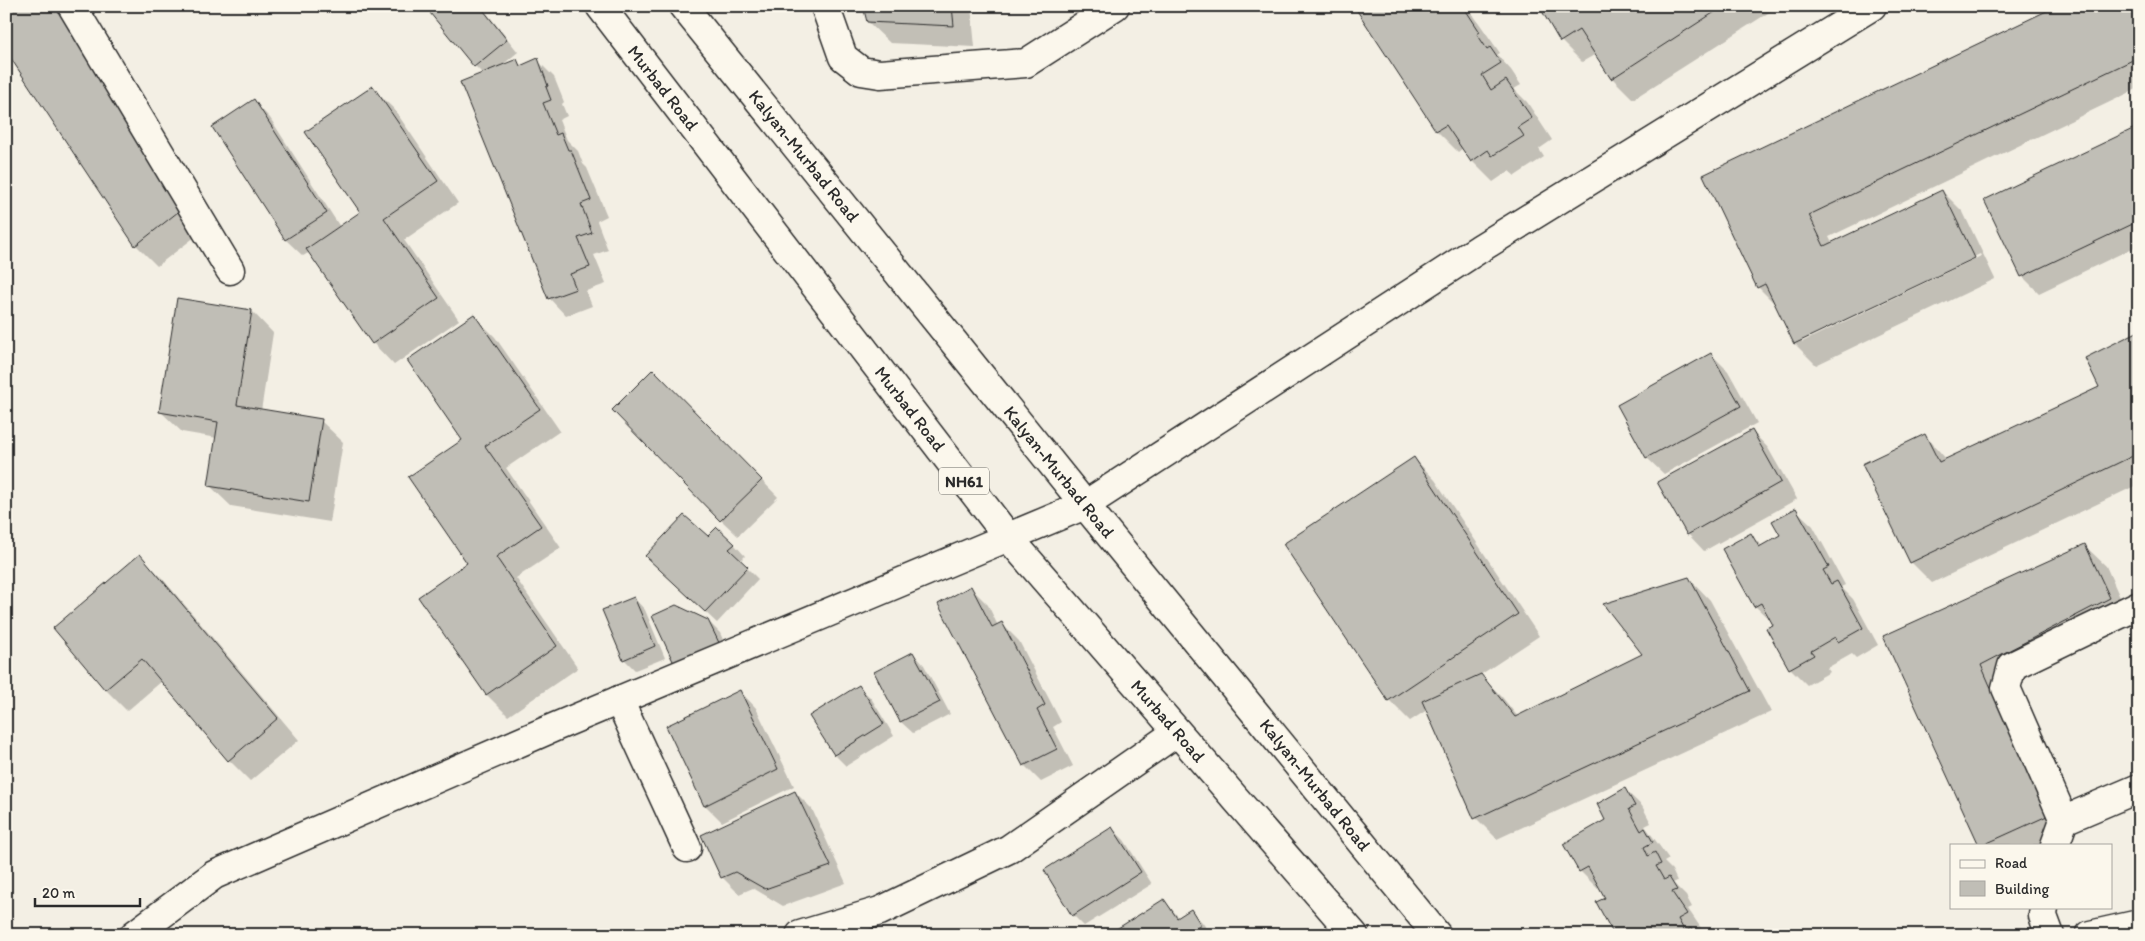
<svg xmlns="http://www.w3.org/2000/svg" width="2145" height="941" font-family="Itim,sans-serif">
  <rect width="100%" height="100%" fill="#f3efe4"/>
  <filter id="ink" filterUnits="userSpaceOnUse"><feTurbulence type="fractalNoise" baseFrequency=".02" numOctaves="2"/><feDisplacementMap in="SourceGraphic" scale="10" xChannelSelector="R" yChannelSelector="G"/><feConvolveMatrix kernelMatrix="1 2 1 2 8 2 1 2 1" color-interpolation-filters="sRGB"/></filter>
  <g filter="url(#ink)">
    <path fill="#0003" fill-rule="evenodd" d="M441,6h40l37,46 -18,15 16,-6 6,5 15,-6 17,17 10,25 -2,2 5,12 -8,4 8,20 11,11 5,13 4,4 20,48 -10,5 11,29 -14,5 12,29 -20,7 6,15 -26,10 -16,-17 -88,-216 21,-9 -8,-8z
      M864,6h107l4,41 -85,-4 -22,-21z
      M1355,6h112l33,47 -3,2 2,2 12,13 10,15 -7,4 13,13 25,38 -13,9 5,8 -29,19 -6,-5 -16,11 -21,-21 -9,-13 -5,4 -21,-21z
      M1540,6h239l-146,93 -21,-21 -16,-24 -14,8 -21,-21z
      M2139,6v82l-310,149 3,6 110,-52 21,21 32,67 -179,86 -21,-21 -18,-38 -19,-19 -53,-111zM1980,254l1,2 -179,86v-3z
      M6,48l198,182 -47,36 -21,-21z
      M372,88l22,21 64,94 -54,37 55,80 -65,45 -21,-22 -63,-91 -7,4 -17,-16 -73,-113 40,-26 17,17 70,109 22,-15z
      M2139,127v118l-100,48 -17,-17z
      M178,300l74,11 21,22 -12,78 60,10 22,21 -13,80 -99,-16 -22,-21 8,-47 -35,-6 -22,-21z
      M474,316l21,21 65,94 -54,37 55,80 -45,30 62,90 -70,48 -22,-22 -17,-131 -5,-123z
      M2139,333v151l-207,99 -21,-21 14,-127 22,25 153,-73z
      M1711,354l17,17 29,52 -93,51 -17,-16 -29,-52z
      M670,387l108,110 -40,39 -17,-16z
      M1752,431l16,17 29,51 -93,52 -16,-17z
      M1414,458l21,22 104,156 -59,39 22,22 16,20 126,-62 45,-77 21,22 61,112 -274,127 -21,-21 -49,-108 -17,11 -21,-21z
      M1796,510l17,16 32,59 -4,2 12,12 25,46 -22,13 -4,-4 -25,14 3,4 -23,13 -17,-17 -15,-43 -20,-19 -5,-71 12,11 20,-10z
      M708,538l26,6 11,12 -5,5 18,18 -41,44 -59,-55z
      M2084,545l22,21 24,54 -129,67 66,150 -17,8h-70l-96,-208z
      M140,556l21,21 138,163 -49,41 -21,-21 -67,-79 -35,30 -21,-21 -52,-62z
      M971,588l17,17 10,21 4,-2 17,17 42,81 -8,5 20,39 -32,16 -17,-17z
      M634,598l11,12 20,48 -30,12 -11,-11z
      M676,606l32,15 12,12 13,29z
      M913,653l11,12 26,49 -37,19 -12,-11 -25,-49z
      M859,687l12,11 23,38 -48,30 -11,-11 -24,-39z
      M740,691l16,17 38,78 -72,36 -17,-17z
      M1625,790l17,16 9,17 -6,3 24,33 -5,3 8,8 5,11 -4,2 13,13 6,11 -4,2 15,22 -7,4h-80l-9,-37 -7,-12 -3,2 -17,-17z
      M795,792l17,17 34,74 -63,23 -30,-18 -14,6 -17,-17z
      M1112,828l12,12 28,44 -68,42 -11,-11z
      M1164,900l15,18 12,-7 11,11 9,13h-102z"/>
    <path fill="#c0beb6" stroke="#2b2b2b" d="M6,6h53l124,202 -48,38 -129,-195z
      M439,6h41l27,34 -33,27 -44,-54z
      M863,6h89l2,20 -87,-4z
      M1354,6h109l17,26 -3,2 10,15 3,-2 11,16 -19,12 9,15 15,-10 26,38 -14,9 6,9 -32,20 -4,-6 -17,12 -25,-37 -10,6z
      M1539,6h185l-113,73 -32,-49 -19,12z
      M2057,6h82v51l-330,158 15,31 118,-56 33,68 -181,86 -29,-60 -8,4 -54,-113z
      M538,58l10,28 -2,1 5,13 -8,3 13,32 5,-2 7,17h3l20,50 -10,4 11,29 -14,5 12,29 -20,7 6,15 -28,10 -88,-217 57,-23 3,7z
      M373,86l65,95 -54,37 55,80 -67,46 -66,-95 54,-37 -55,-80z
      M254,99l73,114 -42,27 -73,-113z
      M2139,126v95l-118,56 -37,-77z
      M177,298l75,12 -15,95 85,14 -13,83 -101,-16 10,-64 -59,-10z
      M474,314l66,95 -55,37 56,80 -45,31 61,89 -71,49 -68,-98 49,-34 -59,-86 54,-37 -55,-80z
      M2139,331v122l-229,110 -48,-99 63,-30 14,28 160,-75 -14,-29z
      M1711,353l30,53 -95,52 -29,-53z
      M653,369l109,111 -42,41 -108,-111z
      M1752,430l29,52 -94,53 -30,-53z
      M1414,457l104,157 -130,87 -105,-157z
      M1796,508l33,59 -6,3 8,14 6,-3 26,47 -25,14 -3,-5 -24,14 3,4 -25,14 -23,-41 7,-3 -12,-22 -7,4 -32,-58 29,-16 8,14 21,-12 -8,-14z
      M684,515l24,21 9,-9 18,17 -6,5 19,18 -43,45 -60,-56z
      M2085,544l25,54 -129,67 66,151 -64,29h-4l-96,-209z
      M140,554l138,164 -50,43 -86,-102 -37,31 -52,-62z
      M1689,577l61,114 -276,128 -52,-118 59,-27 34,43 127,-63 -39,-50z
      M971,586l21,41 10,-5 43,83 -8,5 20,39 -34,17 -85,-162z
      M634,597l21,49 -32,14 -21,-50z
      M676,605l32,15 15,31 -45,21 -26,-56z
      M913,652l27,50 -40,20 -26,-50z
      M859,685l25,39 -50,31 -25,-39z
      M740,690l38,79 -74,37 -38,-80z
      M1625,788l10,18 -6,3 12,22 4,-3 8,14 -9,5 4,9 7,-4 6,12 -5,2 8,14 5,-3 8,13 -5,2 15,22 -9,5 7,13 6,-4 3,7h-80l-18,-33 9,-4 -17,-31 -9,5 -16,-28 42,-24 -8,-16z
      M795,791l36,75 -66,23 -30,-17 -14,6 -20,-43z
      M1112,827l29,45 -69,44 -28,-46z
      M1164,899l13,19 14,-9 10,16 -15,10h-79z"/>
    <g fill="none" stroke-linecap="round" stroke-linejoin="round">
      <g stroke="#2b2b2b" stroke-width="31">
        <path id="minor" d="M72,6l158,264
          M825,6l18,51 18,14 19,3 146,-11 89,-57
          M619,700l68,148
          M2064,820l75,-32
          M2055,845l9,-25 -58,-132 6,-22 127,-61
          M2044,907l-1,9 7,19
          M800,935l80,-24 129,-62 168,-117"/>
      </g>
      <g stroke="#2b2b2b" stroke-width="31">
        <path id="tertiary" d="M134,935l80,-60 341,-148 530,-222 394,-256 393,-243
          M2090,935l49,-11"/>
      </g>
      <g stroke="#2b2b2b" stroke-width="31">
        <path id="trunk" d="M600,6l408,531 346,398
          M683,6l402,499 352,430"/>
      </g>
      <use href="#minor" stroke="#fbf7ec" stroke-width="28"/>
      <use href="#tertiary" stroke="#fbf7ec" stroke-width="28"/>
      <use href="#trunk" stroke="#fbf7ec" stroke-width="28"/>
    </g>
  </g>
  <g text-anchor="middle" stroke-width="4" stroke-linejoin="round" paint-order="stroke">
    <rect fill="#fbf7ec" stroke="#696865" stroke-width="1" x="939" y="467.5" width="50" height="27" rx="4"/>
    <g font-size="16" font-weight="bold" fill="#2b2b2b">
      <text x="964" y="487">NH61</text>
    </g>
    <g font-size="18" fill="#2b2b2b" stroke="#fbf7ec">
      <text transform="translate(663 88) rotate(52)" y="6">Murbad Road</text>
      <text transform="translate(804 156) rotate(51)" y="6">Kalyan-Murbad Road</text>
      <text transform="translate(910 409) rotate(52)" y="6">Murbad Road</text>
      <text transform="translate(1059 472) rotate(51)" y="6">Kalyan-Murbad Road</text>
      <text transform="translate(1168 721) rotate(49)" y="6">Murbad Road</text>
      <text transform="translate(1315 785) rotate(51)" y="6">Kalyan-Murbad Road</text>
    </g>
  </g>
  <rect width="2145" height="941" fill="none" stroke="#fbf7ec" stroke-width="25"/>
  <rect x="12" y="12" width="2120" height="916" fill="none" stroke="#2b2b2b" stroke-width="2" filter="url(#ink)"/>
  <rect x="1950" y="844" width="162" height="65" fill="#fbf7ec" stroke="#a8a59f"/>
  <rect x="1960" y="860" width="25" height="8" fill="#fbf7ec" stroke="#a8a59f"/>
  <text x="1995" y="868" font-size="15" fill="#2b2b2b">Road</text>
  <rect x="1960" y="881" width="25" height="15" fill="#c0beb6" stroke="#a8a59f"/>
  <text x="1995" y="894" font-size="15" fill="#2b2b2b">Building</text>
  <path d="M35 898v8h105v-8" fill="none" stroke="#2b2b2b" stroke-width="2.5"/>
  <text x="42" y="898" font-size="15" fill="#2b2b2b" stroke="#fbf7ec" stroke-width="4" paint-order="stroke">20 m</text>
</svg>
